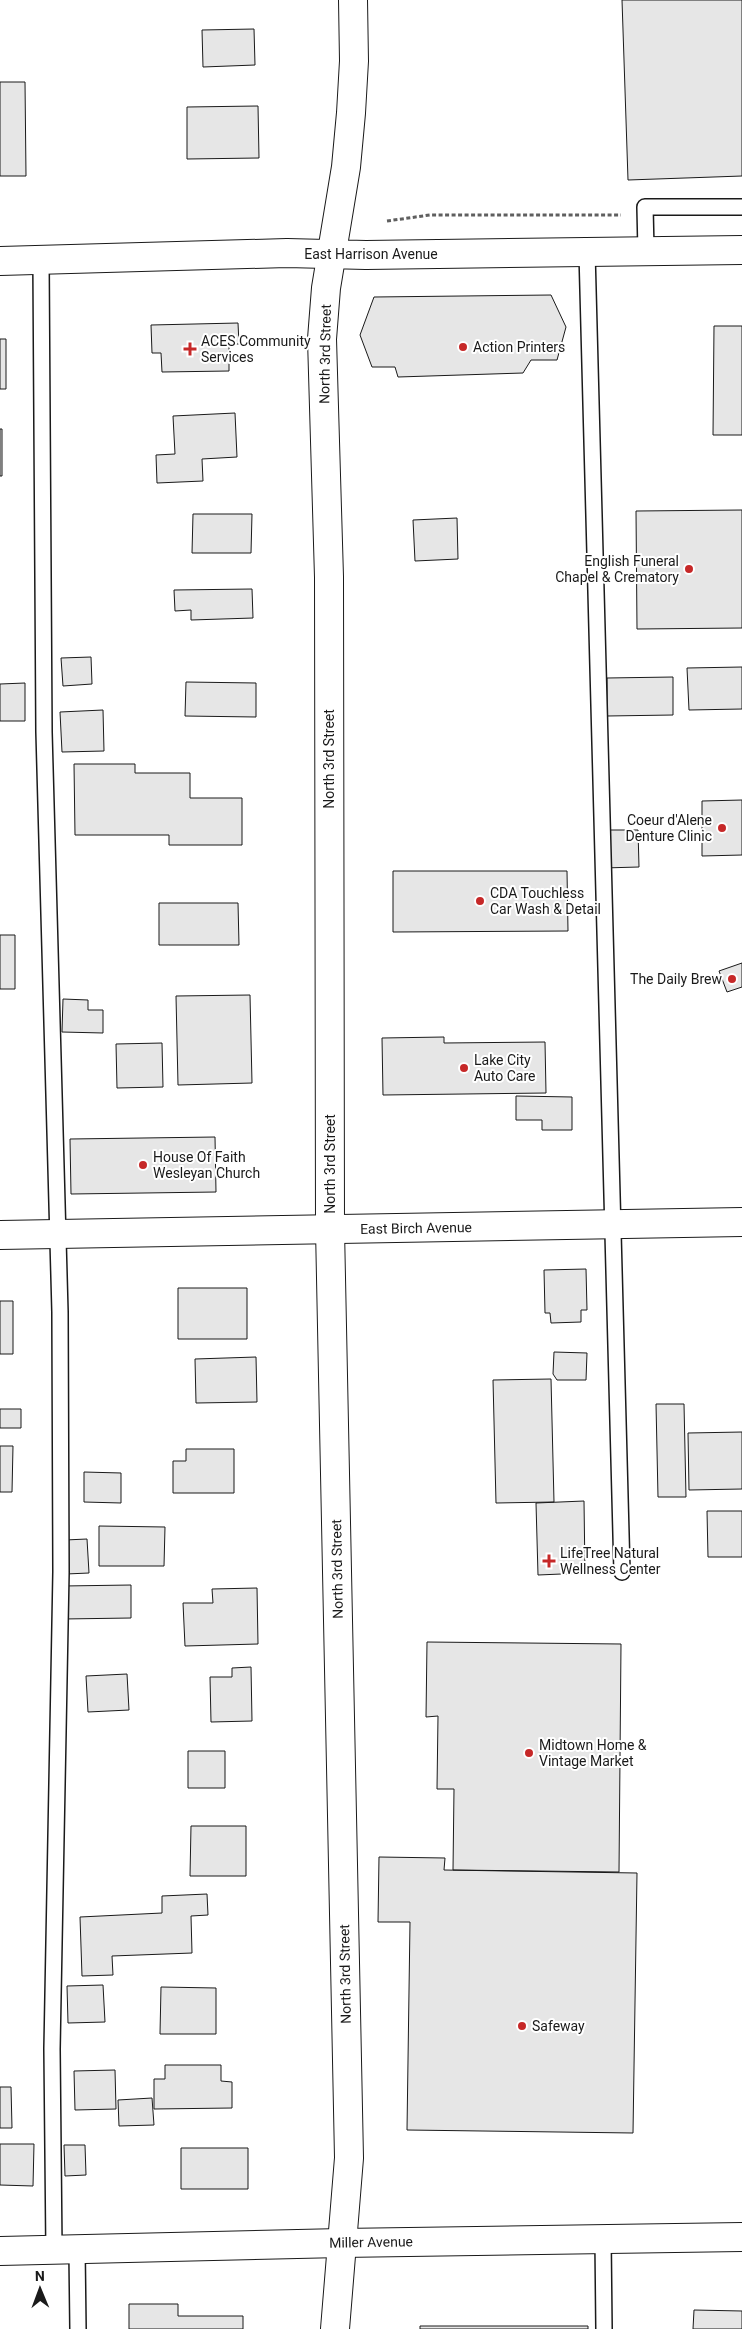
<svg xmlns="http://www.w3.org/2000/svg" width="742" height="2329" font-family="Roboto,sans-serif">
  <rect width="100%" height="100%" fill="#fff"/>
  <path fill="#e6e6e6" stroke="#1a1a1a" d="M622,0h120v176l-114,4z
    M254,29l1,36 -52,2 -1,-37z
    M0,82h25l1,94h-26z
    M258,106l1,52 -72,1v-52z
    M551,295l15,32 -9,33h-26l-8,13 -125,4 -3,-10h-23l-12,-32 14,-38z
    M238,323l1,21h-10v27l-67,1 -1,-19h-9l-1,-28z
    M714,326h28v109h-29z
    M0,339h6v50h-6z
    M235,413l2,44 -35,2 1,22 -46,2 -1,-28 19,-1 -2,-38z
    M0,429h2v47h-2z
    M742,510v118l-105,1 -1,-118z
    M193,514h59l-1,39h-59z
    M457,518l1,41 -43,2 -2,-41z
    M252,589l1,29 -62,2v-10l-16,1 -1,-21z
    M91,657l1,27 -29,2 -2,-28z
    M742,667v42l-53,1 -2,-42z
    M673,677v38l-66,1v-38z
    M186,682l70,1v34l-71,-1z
    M25,683v38h-25v-37z
    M103,710l1,41 -42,1 -2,-40z
    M74,764h61v9h55v25h52v47h-73v-10h-94z
    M742,800v55l-40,1v-55z
    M602,830h36l1,37 -36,1z
    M393,871h174l1,60 -175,1z
    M159,903h79l1,42h-80z
    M0,935h15v54h-15z
    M742,963v24l-15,5 -8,-21z
    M250,995l2,88 -74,2 -2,-89z
    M63,999l25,1v10h15v23l-41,-1z
    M444,1037v6l101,-1 1,51 -163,2 -1,-57z
    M162,1043l1,44 -46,1 -1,-44z
    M516,1096l56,1v33h-30v-10h-26z
    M215,1137l1,55 -145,2 -1,-55z
    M586,1269l1,41h-6v12l-30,1 -1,-10h-5l-1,-43z
    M178,1288h69v51h-69z
    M0,1301h13v53h-13z
    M554,1352l33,1 -1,27h-29l-4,-6z
    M256,1357l1,45 -61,1 -1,-44z
    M551,1379l3,123 -58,1 -3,-123z
    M656,1404h28l2,93h-28z
    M0,1409h21v19h-21z
    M742,1432v57l-53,1 -1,-57z
    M0,1446h13l-1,46h-12z
    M186,1449h48v44h-61v-32h13z
    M84,1472l37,1v30l-37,-1z
    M584,1501l1,72 -47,2 -2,-72z
    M707,1511h35v46h-34z
    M99,1526l66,1 -1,39h-65z
    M87,1539l2,34 -23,1 -1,-34z
    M131,1585v33l-68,1v-33z
    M257,1588l1,56 -73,2 -2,-43h30l-1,-14z
    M427,1642l194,2 -2,228 -166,-2 1,-81h-17l1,-73 -12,1z
    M251,1667l1,54 -41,1 -1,-45h22v-9z
    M127,1674l2,36 -41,2 -2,-36z
    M188,1751h37v37h-37z
    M191,1826h55v50h-56z
    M379,1857l66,1 -1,12 193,3 -4,260 -226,-3 3,-208h-32z
    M207,1894l1,21 -17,1 1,37 -80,3 1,19 -31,1 -2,-59 82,-4v-17z
    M103,1985l2,37 -37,1 -1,-37z
    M161,1987l55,1v46h-56z
    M165,2065h56v16l11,1v26l-78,1v-30h11z
    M115,2070l1,39 -41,1 -1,-39z
    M0,2087h11l1,41h-12z
    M152,2098l2,27 -35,1 -1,-26z
    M0,2144h34l-1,42 -33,-1z
    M64,2145h21l1,30 -21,1z
    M181,2148h67v41h-67z
    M129,2304h49v12h65v13h-114z
    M694,2310l48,1v18h-49z
    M420,2326h168v3h-168z"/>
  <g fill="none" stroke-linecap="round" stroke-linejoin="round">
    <g stroke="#1a1a1a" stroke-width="18">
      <path id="service" d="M646,251l-1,-44h97
        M587,252l35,1320
        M41,261l3,471 16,580 1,260 -9,477 2,202
        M603,2238l1,91
        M77,2250l1,79"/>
    </g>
    <g stroke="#1a1a1a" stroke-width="30">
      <path id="minor" d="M0,1235l742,-13
        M0,2251l341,-8 401,-6"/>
    </g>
    <g stroke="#1a1a1a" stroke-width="30">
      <path id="secondary" d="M0,261l287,-8 79,2 376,-5
        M335,2329l14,-171 -19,-929 -1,-652 -7,-238 4,-51 20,-121 5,-54 3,-52 -1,-61"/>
    </g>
    <path stroke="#5f5f5f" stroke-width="3" stroke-dasharray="4 2.5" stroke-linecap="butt" d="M387,221l43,-6h191"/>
    <use href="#service" stroke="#fff" stroke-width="15"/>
    <use href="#minor" stroke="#fff" stroke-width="28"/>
    <use href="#secondary" stroke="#fff" stroke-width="28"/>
  </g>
  <g fill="#c62828" stroke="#fff" stroke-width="2">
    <circle cx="463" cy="347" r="5"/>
    <path d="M187.5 341.5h5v5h5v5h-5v5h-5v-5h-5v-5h5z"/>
    <circle cx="689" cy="569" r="5"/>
    <circle cx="722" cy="828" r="5"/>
    <circle cx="480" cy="901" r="5"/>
    <circle cx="732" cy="979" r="5"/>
    <circle cx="464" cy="1068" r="5"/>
    <circle cx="143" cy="1165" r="5"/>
    <path d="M546.5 1553.5h5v5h5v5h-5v5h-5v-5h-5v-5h5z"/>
    <circle cx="529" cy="1753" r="5"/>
    <circle cx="522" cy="2026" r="5"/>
  </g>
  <g text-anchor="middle" stroke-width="4" stroke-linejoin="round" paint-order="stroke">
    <g font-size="14" fill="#1a1a1a" stroke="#fff">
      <text x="371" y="259">East Harrison Avenue</text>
      <text transform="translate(325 354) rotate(-89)" y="5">North 3rd Street</text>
      <text transform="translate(329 759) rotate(-90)" y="5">North 3rd Street</text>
      <text transform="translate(330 1164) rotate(-90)" y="5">North 3rd Street</text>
      <text transform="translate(416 1228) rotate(-1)" y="5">East Birch Avenue</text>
      <text transform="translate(337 1569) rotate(-91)" y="5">North 3rd Street</text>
      <text transform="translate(345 1974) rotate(-91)" y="5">North 3rd Street</text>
      <text transform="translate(371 2242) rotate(-1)" y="5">Miller Avenue</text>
    </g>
    <g font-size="14" fill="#1a1a1a" stroke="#fff" text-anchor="start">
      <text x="201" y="346">ACES Community<tspan x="201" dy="16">Services</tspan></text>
      <text x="473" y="352">Action Printers</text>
      <text x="679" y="566" text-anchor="end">English Funeral<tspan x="679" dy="16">Chapel &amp; Crematory</tspan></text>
      <text x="712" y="825" text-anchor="end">Coeur d'Alene<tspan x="712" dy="16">Denture Clinic</tspan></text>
      <text x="490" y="898">CDA Touchless<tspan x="490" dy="16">Car Wash &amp; Detail</tspan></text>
      <text x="722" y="984" text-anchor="end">The Daily Brew</text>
      <text x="474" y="1065">Lake City<tspan x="474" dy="16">Auto Care</tspan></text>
      <text x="153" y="1162">House Of Faith<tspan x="153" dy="16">Wesleyan Church</tspan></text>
      <text x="560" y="1558">LifeTree Natural<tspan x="560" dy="16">Wellness Center</tspan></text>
      <text x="539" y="1750">Midtown Home &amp;<tspan x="539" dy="16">Vintage Market</tspan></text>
      <text x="532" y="2031">Safeway</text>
    </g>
  </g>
  <g transform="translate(40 2289) rotate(359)" stroke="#ffffff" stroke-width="4" paint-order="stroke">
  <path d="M0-4L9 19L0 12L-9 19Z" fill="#1a1a1a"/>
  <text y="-8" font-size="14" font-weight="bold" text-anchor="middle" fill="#1a1a1a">N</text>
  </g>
</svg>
